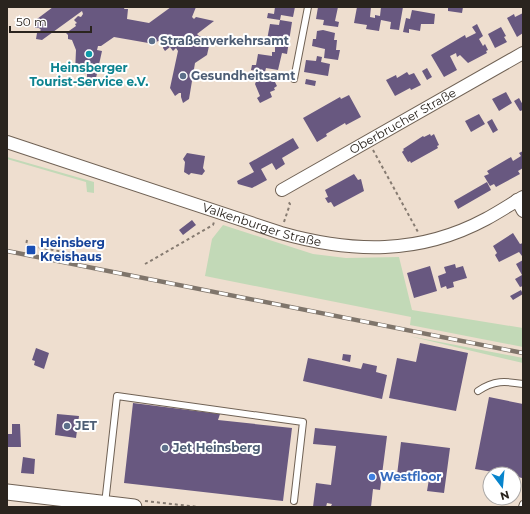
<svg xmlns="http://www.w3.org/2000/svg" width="530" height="514" font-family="Montserrat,sans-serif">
  <rect width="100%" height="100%" fill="#eedecf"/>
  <path fill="#c2d9b7" d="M7,157l87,25v11l-7,-1 -1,-10 -79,-23z
    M223,225l90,29 33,4 53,-1 13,53 111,18v19l-113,-22 1,-8 -206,-41 7,-37z
    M409,336l114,22v5z"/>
  <path fill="#685880" d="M53,7h72l-1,2h4l-1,10 22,4 22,-16h25l-4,10 2,2 2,-2 18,4 -17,13 2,2h8l-1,5 -3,3 6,2 -2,9 -12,8 -6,36 -6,4 -2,-6v-4h-2l-4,3 -5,-8 8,-37 -2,-3 -3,3 -3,-4 -5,4 -2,-3 2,-9 -3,-1 -8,6 -40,-7 -13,9h-3l-1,4 5,1 -6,27 -6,4 -3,-5v-3l-12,-2 1,-22 -4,-10 -4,-1v-4l-2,-2 10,-7 -1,-2 2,-1 -3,-3 4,-4 3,1 2,-3 -1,-3 -40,29 -6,-1 1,-6 4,-3 -2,-2h-4l2,-9z
    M275,7h20l-2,10 -12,-2 -1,5 12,2 -5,32 -5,-1 -4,17 -12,-2 -1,4 -14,-2 1,-5h4l2,-11 14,2v-4h3v-5l-9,-2 4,-21 9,1 1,-5 -13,-2 1,-5 6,1z
    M318,7h20l-3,14 4,1 -1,5 -15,-2 1,-5 -8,-1z
    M357,7h14l-1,10 5,1v-3l5,1 1,-9h22l-4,23 -9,-1 1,-7 -10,-2 -2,11 -13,-2 1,-4 -13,-2z
    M448,7h15l-1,6 -14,-2z
    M412,10l23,4 -1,10h-13l-1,7 -11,-2v4l-6,-1 3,-14 4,1z
    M523,13v20l-6,4 -10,-19 7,-4 1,3z
    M477,24l6,12 -4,3 4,7 2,-2 3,6 -2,1 1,2 -19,10 -8,-8 -3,2 -1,-4 -6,3 7,14 -13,7 -13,-22 34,-20 1,3 10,-5 -4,-6z
    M501,27l5,9 -2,1 3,5 -12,6 -7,-14z
    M323,30l12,3 -1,7h3l-1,10h4l-2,10 -14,-2 1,-9 -13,-3 1,-7h3l1,-8z
    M317,56l5,1 -1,5 9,2 -2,12 -24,-4 2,-12 10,1z
    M427,68l5,9 -5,3 -5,-9z
    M407,72l2,3 5,-2 7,12 -10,5 -1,-2 -15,8 -9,-16 10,-5 1,3z
    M258,77l9,3 2,-1 1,2 4,-1 3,6 -3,2 1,2 -5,2 2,5 -12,6 -3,-5 3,-2 -5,-12z
    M306,79l10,2 -1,5 -10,-2z
    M506,92l6,11 -13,8 -7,-12z
    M349,95l12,22 -15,8 -1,-2 -19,11 1,2 -10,6 -14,-24 37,-21 1,2z
    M519,98l4,7v5l-3,1 -6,-10z
    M479,114l6,10 -14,8 -6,-11z
    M492,119l6,11 -5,3 -6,-11z
    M430,134l1,2 3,-2 5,11 -2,1 1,2 -27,15 -1,-2 -2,1 -6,-10 2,-2 -1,-1 20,-13 1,1z
    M293,138l6,10 -17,10 3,6 -9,6 -4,-7 -11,6 6,11 -15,8 -14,-4 -1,-3 17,-9 -5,-9z
    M523,151v17l-5,3 2,3 -24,13 -2,-3 -4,2 -6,-10 5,-2 -2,-3 24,-14 2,4 8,-5 -2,-3z
    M187,153l18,3 -2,12 2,3 -3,4 -11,-2 -2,2 -5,-3 1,-10 -2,-3z
    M354,174l4,6 3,-1 3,12 -30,16 -3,-5 -3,1 -3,-5 3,-1 -3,-7z
    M487,182l4,8 -33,19 -4,-8z
    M192,220l4,5 -13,10 -4,-5z
    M513,233l7,11 3,-1v12l-1,1 -3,-4 -20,10 -4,-7 2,-2 -4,-7z
    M523,260v26l-3,1 -5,-8 7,-4 -6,-11z
    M455,264l1,4 7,-2 4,12 -14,4 1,5 -7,2 -1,-3 -5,2 -3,-12 8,-3 -2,-6z
    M430,266l7,25 -23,7 -7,-25z
    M521,290l2,4 -10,6 -3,-4z
    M420,343l48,10 -12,58 -67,-13 8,-40 19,4z
    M36,348l13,5 -5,16 -10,-4 1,-4 -3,-1z
    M343,354l8,1 -1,7 -8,-2z
    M308,358l53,11 2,-6 14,3 -1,6 11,3 -5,24 -79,-18z
    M489,397l34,7 -1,74 -8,-2v-2h-21v-2l-18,-3z
    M133,403l87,11 -2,6 74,8 -9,73 -159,-18z
    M57,414l22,2 -3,22 -21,-3z
    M12,424h8l1,23h-14v-13h5z
    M315,428l72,8 -7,54 -7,-1 -2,18h-30l-10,-1 1,-2 -5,-1 -1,4h-13l3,-24 15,2 5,-39 -23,-2z
    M401,442l49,6 -6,45 -17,-2 2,-12 -32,-4z
    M23,457l12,2 -1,15 -13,-1z"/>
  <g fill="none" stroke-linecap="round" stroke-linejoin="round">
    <g stroke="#706255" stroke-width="8">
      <path id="service" d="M294,79l14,-72
        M478,391c16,-11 27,-10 45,-7
        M105,504l12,-108 186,26 -9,79
        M522,507l1,-3"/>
    </g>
    <g stroke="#706255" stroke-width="14">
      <g id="minor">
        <path id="s1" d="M7,142l274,91c71,20 138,22 205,-14 13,-7 25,-15 37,-22"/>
        <path id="s2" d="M282,190l241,-137"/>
        <path d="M517,200l6,11"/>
      </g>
    </g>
    <g stroke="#706255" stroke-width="17">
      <path id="tertiary" d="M7,492l127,15"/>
    </g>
    <path stroke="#867b71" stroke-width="2" stroke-dasharray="3 3" stroke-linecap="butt" d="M373,150l45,82
      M284,222l6,-18 -3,-4
      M27,240l-1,5 65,12 2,-5
      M145,264l68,-39 1,-3
      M145,501l54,6"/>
    <use href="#service" stroke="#fff" stroke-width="6"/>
    <use href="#minor" stroke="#fff" stroke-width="12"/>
    <use href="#tertiary" stroke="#fff" stroke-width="15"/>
    <g stroke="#7f756b" stroke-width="4.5">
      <path id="rail" d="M7,251l516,102"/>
    </g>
    <use href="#rail" stroke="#fff" stroke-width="3" stroke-dasharray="9" stroke-linecap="butt"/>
  </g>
  <g fill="#5c6f8a" stroke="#fff" stroke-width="1.5">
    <circle cx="152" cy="41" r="4"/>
    <circle cx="183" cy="76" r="4"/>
    <circle cx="67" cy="426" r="4"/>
    <circle cx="165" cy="448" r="4"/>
  </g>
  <circle fill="#0f9aa8" stroke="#fff" stroke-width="1.5" cx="89" cy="54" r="4"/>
  <rect fill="#1a4fb4" stroke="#fff" stroke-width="1.5" x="26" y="245" width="10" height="10" rx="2"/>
  <circle fill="#3f7fe0" stroke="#fff" stroke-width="1.5" cx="372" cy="477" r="4"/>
  <g text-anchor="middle" stroke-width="4" stroke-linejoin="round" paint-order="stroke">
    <g font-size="12" font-weight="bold" fill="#4e5e75" stroke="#fff" text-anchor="start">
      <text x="160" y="45">Straßenverkehrsamt</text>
      <text x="191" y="80">Gesundheitsamt</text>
      <text x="75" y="430">JET</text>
      <text x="173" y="452">Jet Heinsberg</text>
    </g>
    <g font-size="12" font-weight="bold" fill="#0d838f" stroke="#fff">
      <text x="89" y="72">Heinsberger<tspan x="89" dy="14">Tourist-Service e.V.</tspan></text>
    </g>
    <g font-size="12" fill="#2a241e" stroke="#fff">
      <text dy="4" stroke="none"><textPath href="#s2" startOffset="139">Oberbrucher Straße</textPath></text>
      <text dy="4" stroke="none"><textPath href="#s1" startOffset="268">Valkenburger Straße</textPath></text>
    </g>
    <g font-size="12" font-weight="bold" fill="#164399" stroke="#fff" text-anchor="start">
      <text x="40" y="247">Heinsberg<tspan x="40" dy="14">Kreishaus</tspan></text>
    </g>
    <g font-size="12" font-weight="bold" fill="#366cbe" stroke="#fff" text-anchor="start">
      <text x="380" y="481">Westfloor</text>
    </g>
  </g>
  <rect width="530" height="514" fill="none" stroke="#2a241e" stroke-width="16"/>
  <g transform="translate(502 486) rotate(164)"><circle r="19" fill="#ffffff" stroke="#aaa7a5"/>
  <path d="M0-3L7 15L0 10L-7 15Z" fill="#0784cc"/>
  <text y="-6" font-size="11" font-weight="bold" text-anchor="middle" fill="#2a241e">N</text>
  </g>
  <path d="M10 26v6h81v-6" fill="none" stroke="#2a241e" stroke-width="2"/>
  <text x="16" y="26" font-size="12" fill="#2a241e" stroke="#ffffff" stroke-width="3" paint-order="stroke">50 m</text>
</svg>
